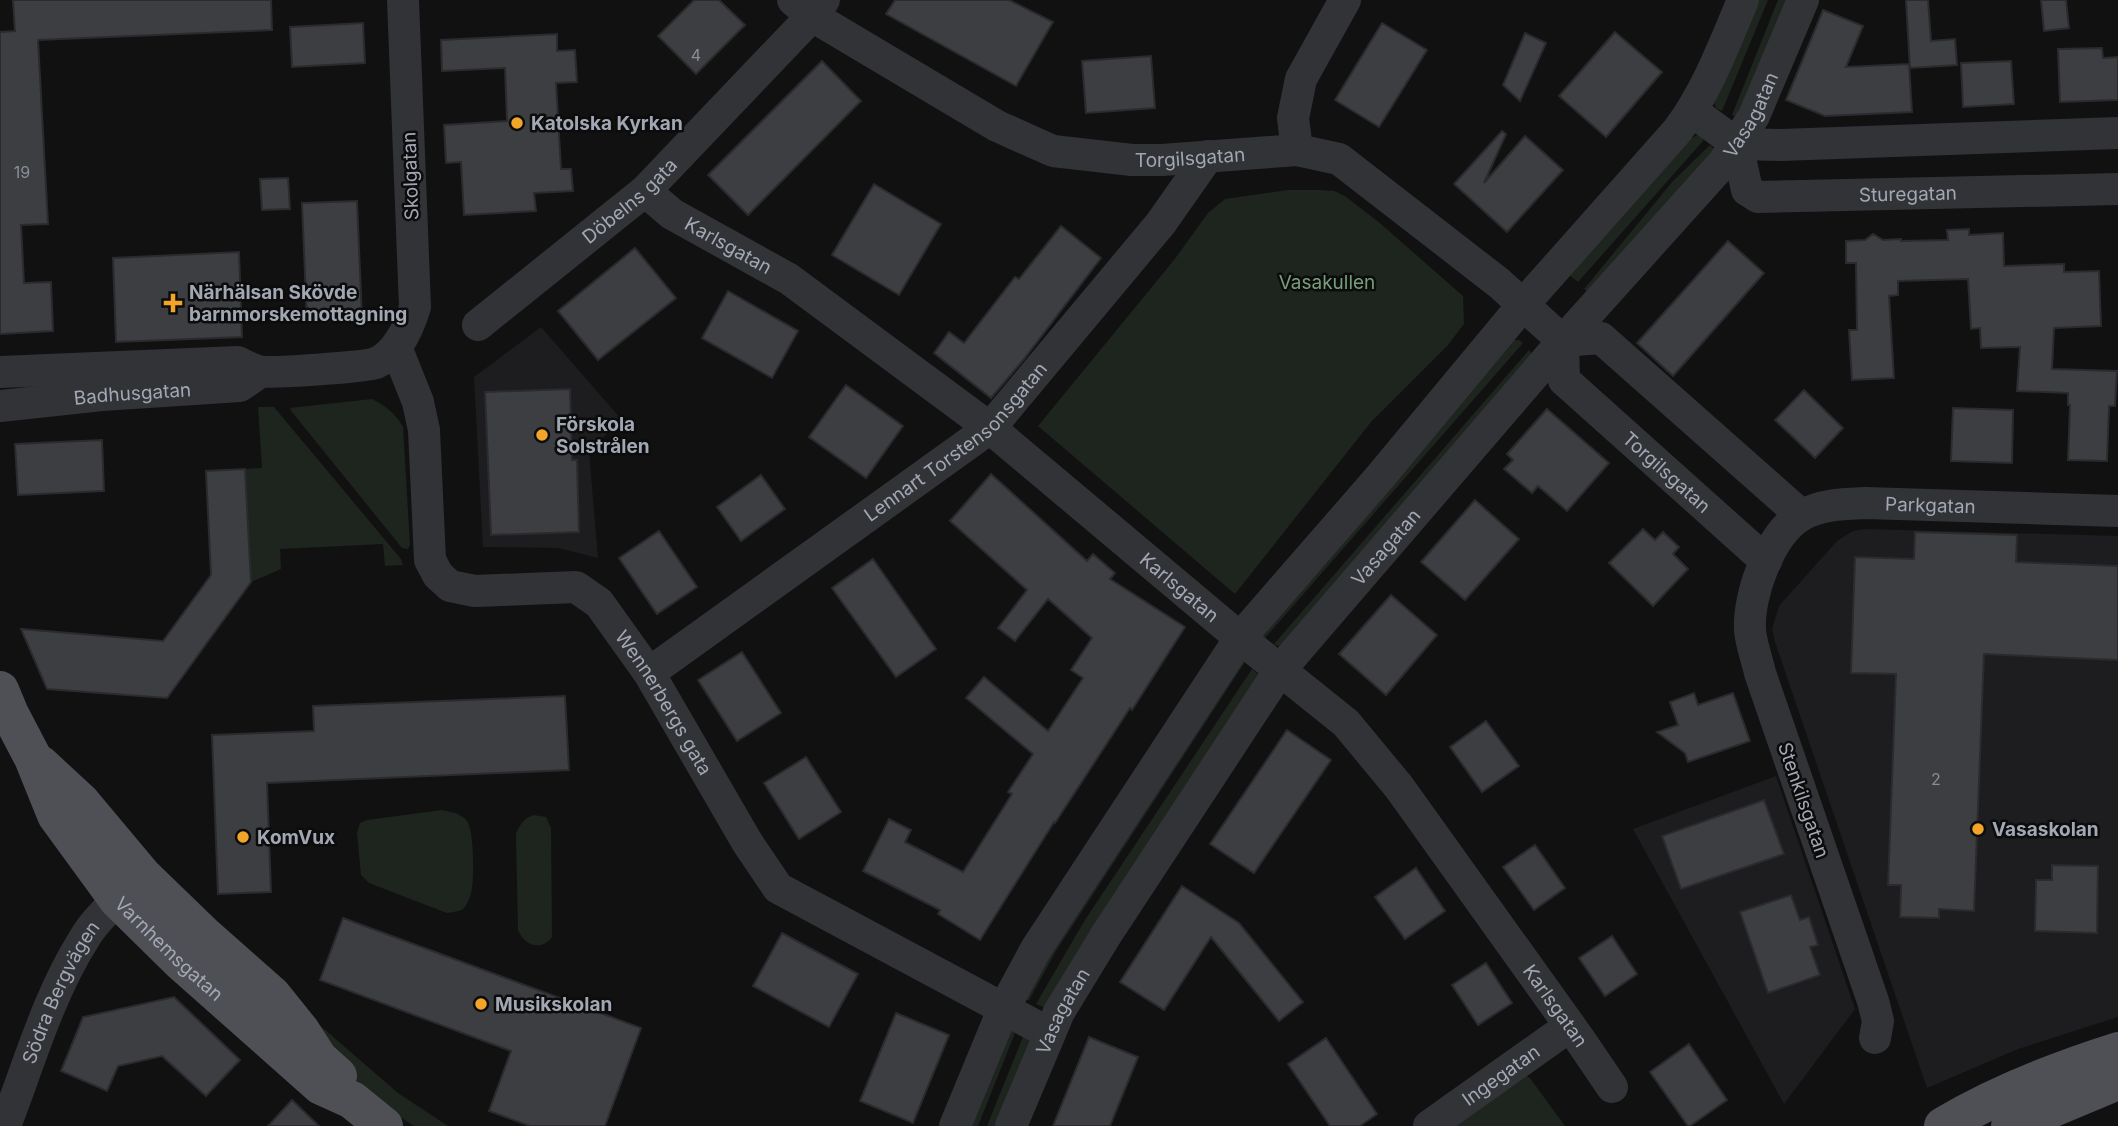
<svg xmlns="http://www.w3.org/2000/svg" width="2118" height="1126" font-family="Inter,sans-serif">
  <rect width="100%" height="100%" fill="#111112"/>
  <path fill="#1d1d1f" d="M541,327l81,93 -33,31 9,107 -40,-10 -75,-1 -9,-170z
    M1865,529l253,7v481l-100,32 -91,39 -152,-446 -3,-13 7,-23 58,-65 16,-10z
    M1776,776l79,233 -71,95 -151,-275z"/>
  <path fill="#1d251e" d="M1756,0h12l-46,111 -6,-3 -2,-5z
    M1778,0h13l-54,117 -5,-2z
    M1699,134l4,2v5l-125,141 -9,-7 114,-132z
    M1710,145l8,8 -125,143 -9,-7 89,-108z
    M1288,190h31l15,1 11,5 36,28 82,72 1,28 -16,21 -77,77 -136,172 -197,-168 136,-166 34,-47 17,-14z
    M1513,340h6l4,3 -258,295 -7,-7z
    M1529,350l6,7 -254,290 -7,-3z
    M372,399c14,7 24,15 31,28l7,118 -2,4 -6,-1 -110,-136 -2,-4z
    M258,407h16l127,152 2,6 -18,1 -2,-22 -103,5 1,20 -30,13 -6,-113 17,-1z
    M1234,658l11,4 -189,289 -27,49h-4l21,-55z
    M1252,669l6,5v8l-211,324 -4,1 -7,-3 47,-81z
    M442,810c9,2 19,3 25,11 7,9 7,55 5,67 -1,7 -4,16 -9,21 -5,3 -11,3 -16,4l-78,-30 -8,-8 -4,-42 3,-10 7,-3z
    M534,815l12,2 5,11 1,109c-11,15 -28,8 -34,-7l-2,-96c4,-10 8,-16 18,-19z
    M301,1009l97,84 50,33h-34l-21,-14 -60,-52z
    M1017,1028l-39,98h-8l33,-94z
    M1025,1032l7,4 -32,90h-13z
    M1527,1076l3,2 35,48h-112z"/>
  <path fill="#3d3e42" stroke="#2b2b2e" stroke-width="2" d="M13,0h258l1,30 -234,10 10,184 -27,1 3,58 27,-1 2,49 -53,3v-302l15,-1z
    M694,0h25l26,25 -49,49 -38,-38z
    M895,0h114l44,22 -37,64 -130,-72z
    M1906,0h22l3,41 24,-2 2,26 -47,3z
    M2041,0h25l3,28 -25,3z
    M1823,10l40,16 -17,41 63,-3 3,48 -87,4 -39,-16z
    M363,23l2,40 -73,4 -2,-40z
    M1382,23l45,27 -48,77 -44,-27z
    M1615,32l47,40 -56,65 -47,-41z
    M1525,33l21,10 -26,58 -17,-16z
    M557,34v17l18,-1 2,32 -21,1 5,86h10l2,22 -39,2 2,18 -72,4 -3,-53 -15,1 -2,-38 63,-4 -2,-53 -63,3 -1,-31z
    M2102,48l1,10 15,-1v43l-58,2 -2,-53z
    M1151,56l4,52 -69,5 -4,-52z
    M822,61l39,40 -113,114 -40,-40z
    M2011,61l3,43 -51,3 -2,-44z
    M1502,131l4,3 -22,49 41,-47 38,34 -56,62 -53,-48z
    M288,178l2,31 -28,1 -2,-31z
    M874,184l67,40 -42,71 -67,-40z
    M357,201l5,118 -55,3 -5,-119z
    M1061,226l40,32 -77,101 -33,39 -57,-45 15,-21 15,11 51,-66 4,2z
    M1969,229v6l34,-2 1,33 60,-2v8l35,-1 2,55 -47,2 -2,41 65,2 -2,35h-6l-2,55 -39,-1 2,-55h-2v-12l-51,-2 3,-44 -39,1 -1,-20 -9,1 -3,-50 -70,2v14l-9,1 5,82 -42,2 -3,-50h8l-1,-67h-10v-22l19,-1 8,-6 10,6 18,-1v2l47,-1 -1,-10z
    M1728,241l36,32 -91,103 -36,-33z
    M635,248l41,50 -78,62 -40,-49z
    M239,252l3,85 -126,5 -3,-84z
    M728,291l70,40 -26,47 -70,-40z
    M846,385l57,41 -37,52 -57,-41z
    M570,389l2,71h5l2,72 -88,3 -6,-143z
    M1804,390l39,38 -28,30 -40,-38z
    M1953,408l60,2 -1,53 -61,-2z
    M1547,409l62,54 -42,48 -29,-25 -6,7 -28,-24 9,-9 -6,-6z
    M102,440l2,51 -86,4 -3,-51z
    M245,469l6,113 -84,116 -120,-9 -26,-60 142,12 48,-66 -5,-104z
    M991,474l96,87 6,-7 22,19 -5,6 75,48 -53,83 -2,-2 -75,115 -1,-1 -74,118 -42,-26 2,-4 -77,-39 26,-52 22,11 -6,12 58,30 49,-78 -4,-2 25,-38 -67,-56 18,-21 64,54 35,-53 -12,-8 21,-32 -44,-39 -33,42 -17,-13 29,-38 -77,-69z
    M761,475l24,34 -44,32 -24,-34z
    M1475,500l44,39 -54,61 -44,-38z
    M1643,529l12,11 8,-8 16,15 -6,7 15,15 -35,37 -44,-43z
    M659,531l38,56 -40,27 -38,-56z
    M1915,532l102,3 -1,27 102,4v94l-134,-6 -10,257 -35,-2v9l-39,-1 1,-32h-13l8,-211 -45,-1 4,-116 59,2z
    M873,559l63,90 -40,28 -64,-89z
    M1391,595l46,40 -51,60 -47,-41z
    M742,652l39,61 -44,28 -39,-61z
    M1694,693l4,12 35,-12 17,48 -62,21 -3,-9 -28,-21 21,-7 -8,-23z
    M565,696l4,74 -302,13 4,109 -53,2 -6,-159 102,-4 -1,-25z
    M1486,721l33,45 -37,26 -32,-45z
    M1287,730l44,30 -77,113 -44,-29z
    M806,757l35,55 -42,27 -35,-56z
    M1764,800l20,54 -103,35 -19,-53z
    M1535,845l30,43 -31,22 -31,-43z
    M2052,865l46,1 -1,67 -62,-2 1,-51h16z
    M1416,868l29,43 -40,28 -30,-42z
    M1182,886l57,37 64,79 -24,19 -68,-84 -47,73 -44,-28z
    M1791,895l9,25 9,-3 9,28 -8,2 10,28 -52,18 -28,-81z
    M343,918l298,110 -36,98h-75l-41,-15 22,-60 -191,-71z
    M782,933l76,41 -29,53 -76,-41z
    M1612,936l25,38 -32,22 -26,-38z
    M1486,963l26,40 -34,22 -26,-40z
    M174,997l66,63 -34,36 -44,-40 -44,10 -11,25 -46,-20 22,-54z
    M896,1013l53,22 -36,88 -53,-22z
    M1089,1037l49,20 -28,69h-57z
    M1326,1038l51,76 -17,12h-30l-42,-62z
    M1689,1044l38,56 -37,26h-2l-38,-54z
    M292,1100l27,26h-51z"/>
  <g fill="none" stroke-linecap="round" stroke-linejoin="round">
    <g stroke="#323337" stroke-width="32">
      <path id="s1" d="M793,0l19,16 185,110 56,25 79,9h30l135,-10 42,9 160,124 64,58 38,-3 200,177"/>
      <path d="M1692,111l45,33 44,1 337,-12"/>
      <path id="s2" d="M1737,144l10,46 11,7 360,-8"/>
      <path d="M1297,150l-4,-32 8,-39 44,-79"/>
      <path id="s3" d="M645,191l27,23 117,65 201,149 250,210 106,85 53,64 179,250 34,50"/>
      <path id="s4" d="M478,325l167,-134 167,-175 12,-16"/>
      <path id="s5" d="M1563,341l1,39 202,181"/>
      <path id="s6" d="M396,347l22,55 6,28 6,130 8,15 12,11 25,5 101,-4 23,16 50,70 98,169 31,46 271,145"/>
      <path d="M0,372l238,-10c6,3 13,7 20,9 11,3 107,-4 118,-8 21,-9 33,-36 39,-56l-12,-307"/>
      <path id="s7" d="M0,406l102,-11 138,-9 20,-14"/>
      <path id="s8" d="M649,673l341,-245 171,-205 47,-67"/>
      <path id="s9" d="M1875,1038l3,-17 -5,-20 -113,-328c-3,-14 -9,-29 -10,-43 -2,-35 20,-97 52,-115 20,-11 43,-11 64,-12l252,8"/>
      <path id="s10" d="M5,1126c24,-62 43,-130 79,-187 12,-21 33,-38 51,-55"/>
      <path d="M955,1126l48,-116 33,-61 204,-311 140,-161 142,-171 156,-176c29,-39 46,-85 65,-130"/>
      <path id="s11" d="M1011,1126l48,-114 47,-77 174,-265 283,-329 160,-178 31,-47 49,-116"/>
      <path id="s12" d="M1429,1126l141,-100"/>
    </g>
    <g stroke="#4e5056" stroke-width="38">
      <path id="s13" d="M0,690l10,24 23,44 23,57 62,85 62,61 141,125 31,14 32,26"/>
      <path d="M40,764l41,38 62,74 60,58 69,61 29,36 18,28 19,17"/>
      <path d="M1943,1126c55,-33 115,-56 175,-75"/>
      <path d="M2010,1126l108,-45"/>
    </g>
  </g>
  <g fill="#f2a529" stroke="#0c0c0d" stroke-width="2.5">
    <circle cx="517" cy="123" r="7"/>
    <path d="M169.5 292.5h7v7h7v7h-7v7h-7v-7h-7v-7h7z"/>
    <circle cx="542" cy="435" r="7"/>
    <circle cx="1978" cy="829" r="7"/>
    <circle cx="243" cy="837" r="7"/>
    <circle cx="481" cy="1004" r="7"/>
  </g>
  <g text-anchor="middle" stroke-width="5" stroke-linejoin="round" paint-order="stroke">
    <g font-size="16" fill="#898e97">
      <text x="696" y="61">4</text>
      <text x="22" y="178">19</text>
      <text x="1936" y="785">2</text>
    </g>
    <g font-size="19" fill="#a2a8b3" stroke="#0c0c0d">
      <text dy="7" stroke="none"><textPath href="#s11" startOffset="1260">Vasagatan</textPath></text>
      <text dy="7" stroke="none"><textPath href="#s1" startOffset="439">Torgilsgatan</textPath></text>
      <text transform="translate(410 176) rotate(-92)" y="7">Skolgatan</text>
      <text dy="7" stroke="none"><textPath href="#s2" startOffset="210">Sturegatan</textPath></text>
      <text dy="7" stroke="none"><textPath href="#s4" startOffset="196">Döbelns gata</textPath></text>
      <text dy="7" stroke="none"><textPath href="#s3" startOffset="100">Karlsgatan</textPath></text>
      <text dy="7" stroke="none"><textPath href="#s7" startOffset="133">Badhusgatan</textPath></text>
      <text dy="7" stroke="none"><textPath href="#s8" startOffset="385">Lennart Torstensonsgatan</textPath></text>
      <text dy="7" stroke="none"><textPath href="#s5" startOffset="177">Torgilsgatan</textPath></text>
      <text dy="7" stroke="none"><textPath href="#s9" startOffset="690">Parkgatan</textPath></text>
      <text dy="7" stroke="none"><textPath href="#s11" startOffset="693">Vasagatan</textPath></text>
      <text dy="7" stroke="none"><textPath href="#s3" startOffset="667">Karlsgatan</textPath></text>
      <text dy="7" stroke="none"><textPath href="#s6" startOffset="525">Wennerbergs gata</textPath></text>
      <text transform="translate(1804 800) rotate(71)" y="7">Stenkilsgatan</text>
      <text dy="7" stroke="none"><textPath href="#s13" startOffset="313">Varnhemsgatan</textPath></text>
      <text dy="7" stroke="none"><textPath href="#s10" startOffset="145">Södra Bergvägen</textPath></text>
      <text dy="7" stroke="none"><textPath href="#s3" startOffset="1234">Karlsgatan</textPath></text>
      <text dy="7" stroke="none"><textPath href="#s11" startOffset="126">Vasagatan</textPath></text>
      <text dy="7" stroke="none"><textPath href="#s12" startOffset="88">Ingegatan</textPath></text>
    </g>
    <g font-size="19" font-weight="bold" fill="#a2a8b3" stroke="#0c0c0d" text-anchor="start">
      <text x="531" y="130">Katolska Kyrkan</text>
      <text x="189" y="299">Närhälsan Skövde<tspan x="189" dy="22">barnmorskemottagning</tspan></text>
      <text x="556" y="431">Förskola<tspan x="556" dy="22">Solstrålen</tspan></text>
      <text x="1992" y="836">Vasaskolan</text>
      <text x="257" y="844">KomVux</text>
      <text x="495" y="1011">Musikskolan</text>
    </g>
    <g font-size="19" fill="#789e79" stroke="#0c0c0d">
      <text x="1327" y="289">Vasakullen</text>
    </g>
  </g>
</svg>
